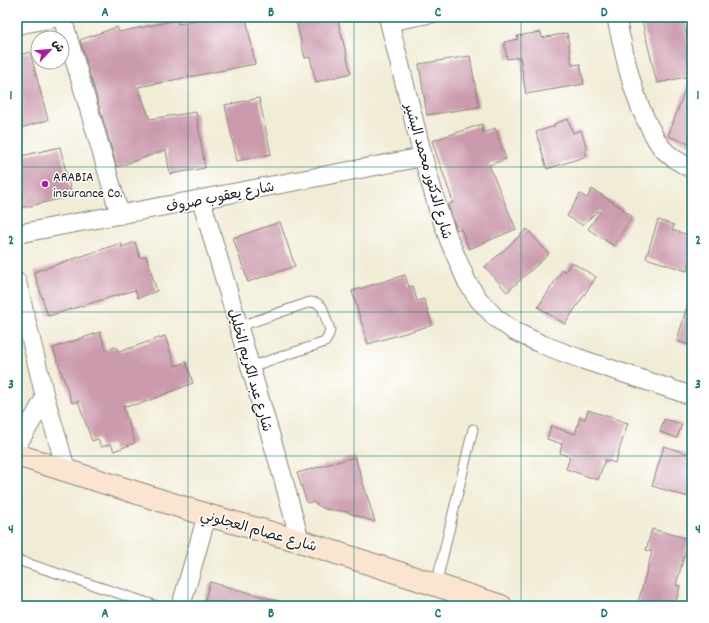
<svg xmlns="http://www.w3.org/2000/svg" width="709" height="623" font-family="Dekko,'Playpen Sans Arabic',sans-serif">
  <rect width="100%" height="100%" fill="#fff"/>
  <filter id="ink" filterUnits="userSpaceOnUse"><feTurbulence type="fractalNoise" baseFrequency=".025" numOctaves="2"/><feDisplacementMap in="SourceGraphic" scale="8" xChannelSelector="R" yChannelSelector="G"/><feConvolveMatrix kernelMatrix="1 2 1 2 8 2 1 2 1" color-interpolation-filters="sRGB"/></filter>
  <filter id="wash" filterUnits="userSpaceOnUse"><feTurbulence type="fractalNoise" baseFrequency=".012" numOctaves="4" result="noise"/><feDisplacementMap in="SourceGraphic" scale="16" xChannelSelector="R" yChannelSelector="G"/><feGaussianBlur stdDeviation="0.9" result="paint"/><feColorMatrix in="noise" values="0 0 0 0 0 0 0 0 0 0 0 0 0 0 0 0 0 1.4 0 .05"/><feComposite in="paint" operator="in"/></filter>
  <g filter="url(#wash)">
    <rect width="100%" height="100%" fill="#f1ecd5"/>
    <g id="blocks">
      <path fill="#cb9aac" d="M214,17h32l9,47 -117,23 12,32 46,-7 9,56 -35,6 -4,-24 -49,17 -37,-127 37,-13 2,5 58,-12 1,4z
        M295,17h42l14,56 -35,9 -6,-25 -5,1z
        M641,17h41l10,43v85l-24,-9 22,-60 -33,7z
        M541,32l1,6 25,-5 5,32 8,-1 4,20 -58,10 -6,-37 -13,2 -3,-17 14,-3 -1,-3z
        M30,52l18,68 -31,9v-73z
        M470,56l9,51 -52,8 -8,-51z
        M259,98l12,56 -34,7 -12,-56z
        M568,119l5,14 8,-3 6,19 -2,1 2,6 -40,13 -11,-37 19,-6 -1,-2z
        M482,124l1,9 12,-5 11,31 -17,6 27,64 -47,20 -8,-20 -4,1 -9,-24v-1l5,-3 -21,-61z
        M60,147l12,49 -55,13v-52z
        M592,189l32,20 -1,1 9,6 -18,30 -26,-17 12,-17 -2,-1 -16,14 -15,-9 13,-22 7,4z
        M658,220l16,5 -2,5 20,6v20l-5,15 -41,-13z
        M280,222l15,44 -47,16 -15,-44z
        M527,229l22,25 -42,38 -22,-25z
        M135,242l5,16 6,-2 11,35 -19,7 -3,-8 -87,26 -14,-44 87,-29 1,4z
        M571,262l25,15 -31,47 -27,-17 25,-38 2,3z
        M405,275l4,12 4,-1 4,15 7,-2 8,26 -64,19 -16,-53z
        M688,303l4,1v42l-15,-5z
        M100,332l6,18 10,-3 3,5 46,-16 10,30 11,-4 7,21 -53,21 -17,2 12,37 -21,8 -3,-7 -10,3 -3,-8 -6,2 -14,-40 -6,2 -19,-55z
        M588,410l40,13 -13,40 -10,-3 -7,20 -32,-11 4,-12 -10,-4 2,-9 -15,-5 4,-13 24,8 5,-17 5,2z
        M664,419l18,5 -5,14 -17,-6z
        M664,446l28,9v43l-40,-12z
        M355,457l20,65 -26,-9v-1l-24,-3 -13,-7 -5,1 -10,-30z
        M652,529l37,10 -13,46 4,1 -5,20h-38l15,-54 -6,-2z
        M210,582l72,20 -1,4h-78z"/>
    </g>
  </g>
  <g filter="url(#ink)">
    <use href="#blocks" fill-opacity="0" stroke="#868478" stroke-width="1"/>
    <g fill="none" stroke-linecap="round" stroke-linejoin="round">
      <g stroke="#868478" stroke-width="11">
        <path id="lane" d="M390,26l46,-9
          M238,327l72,-25 7,1 5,4 8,23 -2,7 -3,5 -75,25
          M17,560l140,46
          M436,585l37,-156"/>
      </g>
      <g stroke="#868478" stroke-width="20">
        <path id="street" d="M62,17l58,198
          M388,17l35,140 15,52 11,31 18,42 12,18 17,18 18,13 27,13 37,14 114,38
          M616,17c9,38 15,76 34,111 3,6 7,14 12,20 8,9 20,16 30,21
          M17,25l42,-8
          M201,199l82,279 17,63
          M17,234l406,-77
          M17,282l28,115 22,75
          M17,445l19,-31 9,-17
          M181,606l26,-91"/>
      </g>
      <g stroke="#868478" stroke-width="24">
        <path id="secondary" d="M17,455l190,60 93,26 201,65"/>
      </g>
      <use href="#lane" stroke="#fff" stroke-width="9"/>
      <use href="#street" stroke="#fff" stroke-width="18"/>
      <use href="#secondary" stroke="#fce5d0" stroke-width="22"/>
    </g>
  </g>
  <path fill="none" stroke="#0f766e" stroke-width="1" stroke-opacity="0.55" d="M188,17v589M354,17v589M521,17v589M17,167h675M17,312h675M17,456h675"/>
  <circle fill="#b5179e" stroke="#fff" stroke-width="1.5" cx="45" cy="184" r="4"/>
  <g text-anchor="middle" stroke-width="3" stroke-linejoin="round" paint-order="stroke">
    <g font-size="14" fill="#1c1c1c" stroke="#fff">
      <text transform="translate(429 171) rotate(74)" y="5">شارع الدكتور محمد البشير</text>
      <text transform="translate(220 196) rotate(-11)" y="5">شارع يعقوب صروف</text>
      <text transform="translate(251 370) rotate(74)" y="5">شارع عبد الكريم الخليل</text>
      <text transform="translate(259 530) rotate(16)" y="5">شارع عصام العجلوني</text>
    </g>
    <g font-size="14" fill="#1c1c1c" stroke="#fff" text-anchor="start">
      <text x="53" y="181">ARABIA<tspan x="53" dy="16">insurance Co.</tspan></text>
    </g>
  </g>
  <rect width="709" height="623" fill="none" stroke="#fff" stroke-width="44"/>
  <g transform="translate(50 50) rotate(64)"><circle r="19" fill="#ffffff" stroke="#a4a4a4"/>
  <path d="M0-3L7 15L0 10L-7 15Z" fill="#b5179e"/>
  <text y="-6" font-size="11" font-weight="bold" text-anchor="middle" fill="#1c1c1c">ش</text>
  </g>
  <rect x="22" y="22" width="665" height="579" fill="none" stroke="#0f766e" stroke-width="1.5"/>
  <g font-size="13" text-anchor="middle" font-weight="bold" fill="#0f766e">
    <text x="105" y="16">A</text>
    <text x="271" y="16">B</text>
    <text x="438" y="16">C</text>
    <text x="604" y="16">D</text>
    <text x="11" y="99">1</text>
    <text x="698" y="99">1</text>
    <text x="11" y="244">2</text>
    <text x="698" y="244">2</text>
    <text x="11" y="388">3</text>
    <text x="698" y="388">3</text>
    <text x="11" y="533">4</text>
    <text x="698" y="533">4</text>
    <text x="105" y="617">A</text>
    <text x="271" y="617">B</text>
    <text x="438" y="617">C</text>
    <text x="604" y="617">D</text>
  </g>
</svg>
